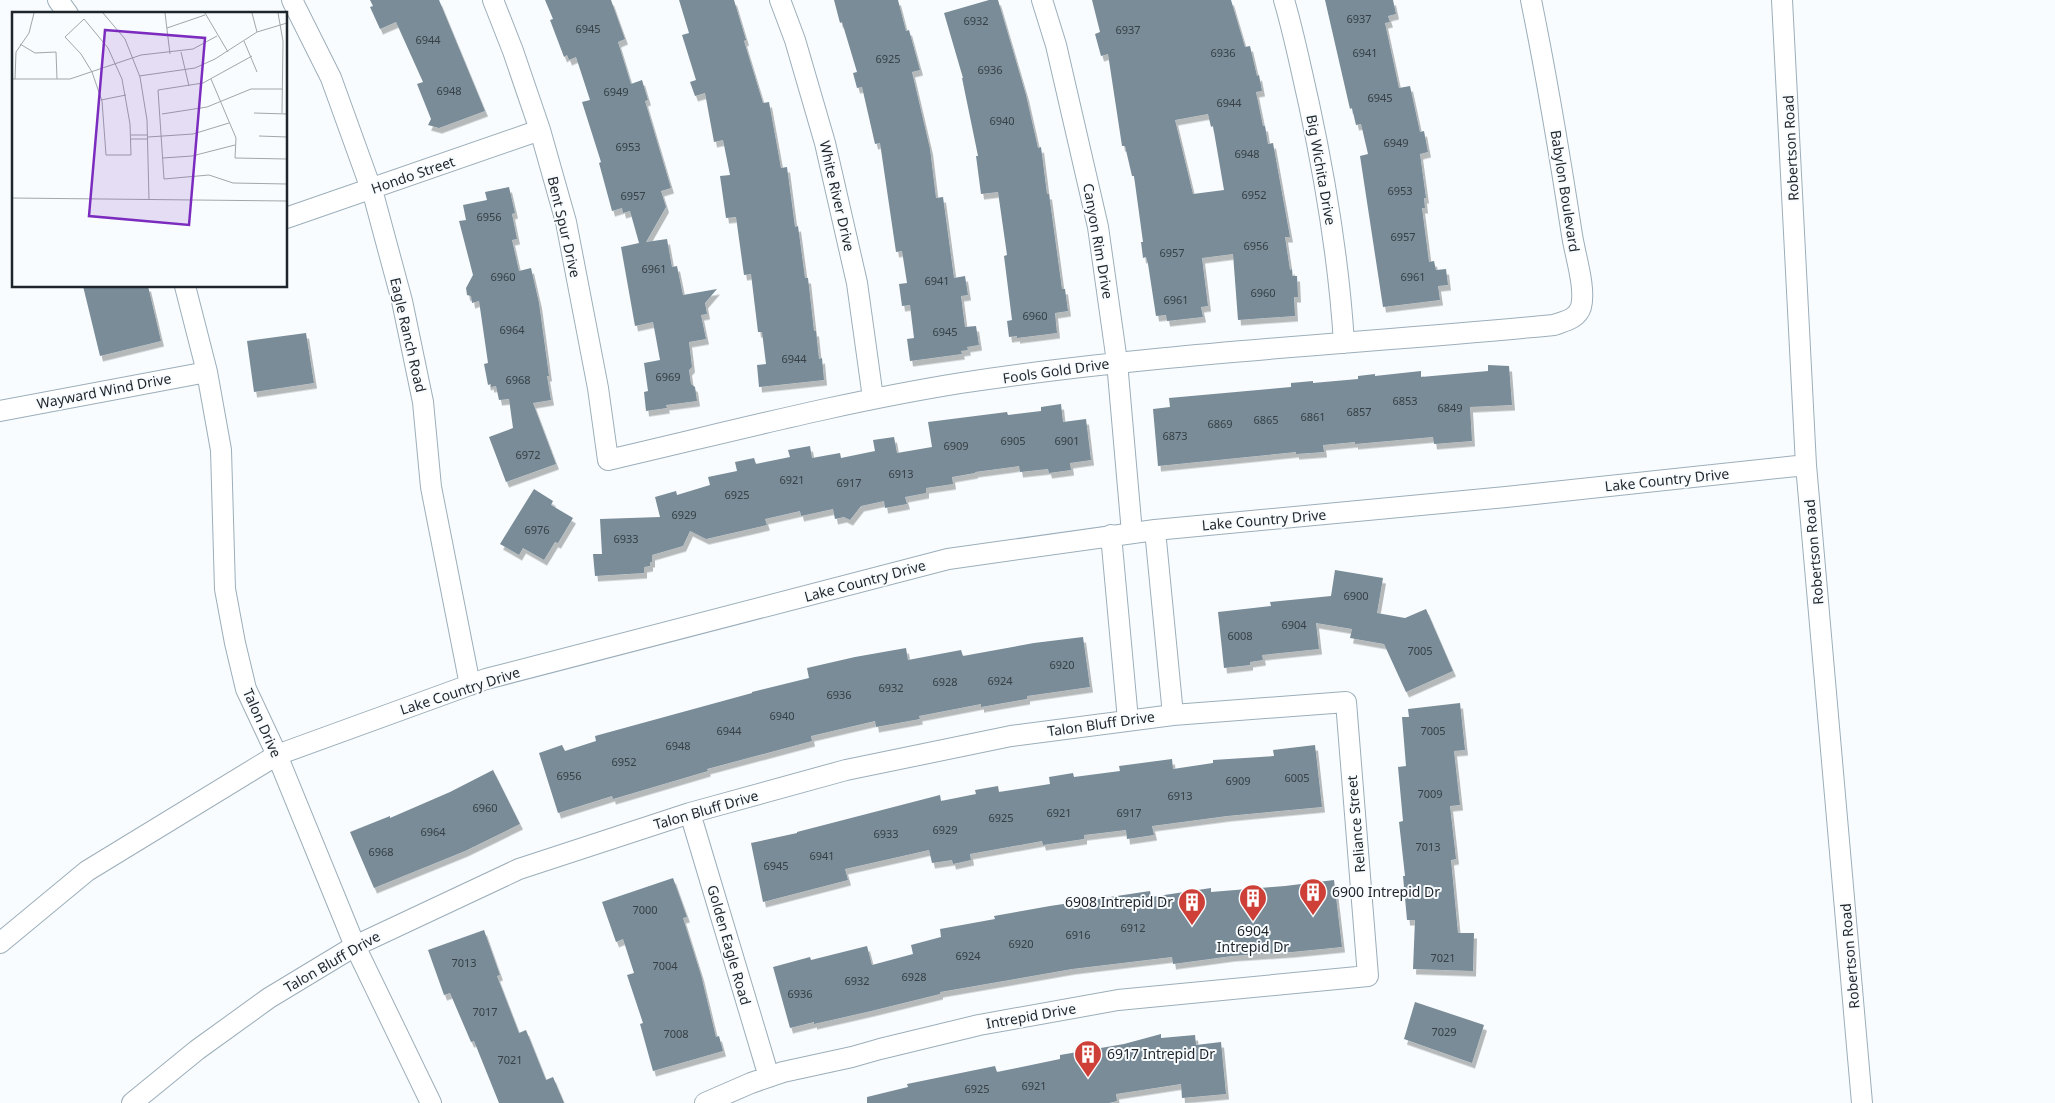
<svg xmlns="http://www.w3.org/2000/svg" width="2055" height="1103" font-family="'Noto Sans',sans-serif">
  <defs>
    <filter id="shadow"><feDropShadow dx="3" dy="5.5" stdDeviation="0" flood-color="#0004"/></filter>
  </defs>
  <rect width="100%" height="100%" fill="#f8fcfe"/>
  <path fill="#7a8c98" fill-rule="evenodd" filter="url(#shadow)" d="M370,0h69l46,111 -46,17 -11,-3 3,-6 -14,-35 6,-2 -27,-60 -16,7 -10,-22 3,-1z
    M545,0h66l14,39 -7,3 13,42 11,-4 6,20 -3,1 26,87 -10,3 5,16 -20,35 21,-3 5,28 5,-1 6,29 34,-6 -12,14 2,11 -6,1 5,24 -17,3 3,25 -3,3 2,14 4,3 2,14 -31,4 1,3 -21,3 -2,-19 4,-1 -4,-28 16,-3 -7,-38 -18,4 -14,-79 18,-4 -9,-32 -7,2 -1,-5 -10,3 -13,-48 2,-1 -19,-60 8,-2 -14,-43 -7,3 -2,-5 -3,2 -14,-37 3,-1z
    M679,0h55l12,40 -2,1 19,62 6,-1 12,66 6,-1 8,60 3,-1 7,52h3l6,53h2l3,28 3,-1 2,22 -65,7 -2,-22 9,-1 -4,-32h-4l-7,-58 -7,1 -8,-58 -10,1 -6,-42 10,-1 -7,-35 -9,2 -9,-49 -10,3 -5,-14 6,-2 -14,-45 7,-2z
    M834,0h64l8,31 3,-1 11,40 -8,2 18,77 6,49 7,-1 11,81 11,-2 3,19 -7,1 4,31 11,-1 3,19 -12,2 1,3 -7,1 1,3 -52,7 -3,-22 7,-1 -4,-33 -8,1 -3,-22 8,-1 -5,-32 -6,1 -16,-109 -5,1 -13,-57 -5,1 -4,-15 4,-1 -15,-50 -2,1z
    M989,0h9l28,95 12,53 3,-1 6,47h2l13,95h3l3,22 -13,2 2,20 -40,5v-2l-8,1 -2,-16 5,-1 -8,-64 3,-1 -9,-63 -17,2 -5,-38h2l-16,-78h1l-19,-65z
    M1092,0h139l14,47 5,-1 7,30 2,-1 3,16 -6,1 7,34h2l3,18 5,-1 17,94h-5l5,33 2,-1v7h5l1,21h-4l1,19 -57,4 -5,-66 -31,4 6,48 -7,1 2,10 -36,4 -1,-6 -10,1 -8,-52 -2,-7 -3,1 -2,-16h2l-9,-66h-2l-7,-30h-3l-14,-92 -7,2 -6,-22 5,-2zM1208,114l3,13 2,-1 11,64 -31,4 -18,-74z
    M1325,0h68l3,14 -8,2 2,6 -5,1 14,65 11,-2 10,46 4,-1 4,21 -8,2 6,44h-2l1,10h-3l7,54 5,-1 2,9 10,-1 2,16 -10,1 2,14 -57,7 -23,-151 8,-2 -7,-30 -5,1 -4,-17 -2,1z
    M509,187l6,26 -3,1 5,25 -5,1 7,31 12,-3 8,35 10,73h-2l4,24 -18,3 23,61 -50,18 -17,-45 24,-9 -4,-29 -10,1 -3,-14 -5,1v-3l-3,1 -4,-21 4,-1 -9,-62 -7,2 -1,-7 -4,-1 -1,-7 7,-13 -14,-54 7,-1 -3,-15 24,-5 -2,-8z
    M83,286h65l13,55 -61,15z
    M306,333l8,50 -60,9 -7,-51z
    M1488,365l21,1 3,39 -42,2 2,34 -38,3 -1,-7 -78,7v-2l-32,3 1,7 -28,2v-2l-138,14 -5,-57 17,-2 -1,-9 122,-11v-4l22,-2v2l45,-4v-3l17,-2v2l46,-5v6l67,-6z
    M1061,404l2,18 23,-3 5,41 -21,3 1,7 -22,3 -1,-4 -28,3 -1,-6 -44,6v1l-23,4 1,7 -27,4v5l-21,4 2,7 -22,4 -1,-7 -23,5 -11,14 -6,-3 -9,2 -2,-10 -32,7 -1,-5 -35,8 2,6 -61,14 -16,-8 -7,15 -31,9v7h-2v4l-6,1v6l-49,3 -2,-22h9l-2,-35 60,-2 -5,-20 21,-6 1,4 33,-10 -2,-8 29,-6 -2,-9 19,-4 2,6 34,-7 -2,-7 22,-4 2,12 28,-5 1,5 34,-7 -2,-11 21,-3 3,16 35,-6 -4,-25 79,-10 1,3 33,-4v-4z
    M534,489l19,12 -2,4 22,13 -15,25 -3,-1 -11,18 -21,-12 -4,7 -19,-11z
    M1335,570l48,8 -6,35 28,5 21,-9 27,62 -47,21 -22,-48 -34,-6 2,-9 -36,-6 3,26 -57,6 1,5 -13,2v3l-26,3 -6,-56 53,-6 -1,-4 61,-6z
    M1083,637l7,50 -63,9v3l-46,8v-3l-62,12 1,3 -44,8 -1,-6 -64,15 1,5 -105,28 1,2 -95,28 -1,-3 -54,17 -19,-60 23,-8 3,6 31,-10 -1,-5 157,-43v-1l57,-14 -2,-10 48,-11 51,-9 2,12 53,-10 2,6 71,-13z
    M1460,703l5,47 -11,1 6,54 -10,1 6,53 -5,1 7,73h16l-1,38 -60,-2 2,-49h-8l-4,-44h2l-6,-54 4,-1 -5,-54 8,-1 -4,-49h7l-1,-8z
    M1315,745l7,62 -95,9 -75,10 2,9 -27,4 -1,-9 -42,5v4l-41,6 -1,-4 -72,13 1,6 -18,4 -1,-4 -20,3 -3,-13 -84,19 3,11 -85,22 -12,-59 46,-10v-1l143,-37 1,6 35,-7 -1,-4 23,-4 1,6 51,-8 -1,-7 24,-4 1,4 46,-6 -1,-5 53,-7 1,10 40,-6v-3l61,-4 -1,-6z
    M493,770l27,54 -55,27 -91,37 -24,-56 40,-16v2l60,-26z
    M673,878l14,39 -4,1 18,57 15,62 3,-1 4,15 -70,20 -13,-47 3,-1 -16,-48 7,-2 -11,-34 -7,3 -14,-40z
    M1334,880l8,67 -50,5 -60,4 -59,8 -1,-7 -100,12 -132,23v2l-69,17 -57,13v-2l-24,6 -17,-61 37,-10 1,3 56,-14 5,19 41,-11 -2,-9 30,-8 -1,-8 55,-10 -1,-3 56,-10 100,-15 1,6 60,-9v4l74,-6z
    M484,930l16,45 -3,1 22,57 7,-3 20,50 7,-3 11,26h-65l-25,-62 -3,1 -21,-49 -6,2 -16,-45z
    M1415,1002l69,23 -12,38 -68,-24z
    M1161,1034v4l34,-3 1,10 25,-3 5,52 -44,4 -1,-14 -65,10 1,7 -8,2h-242v-6l41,-10 -1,-3 88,-18 2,6 63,-13v-4l64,-11z"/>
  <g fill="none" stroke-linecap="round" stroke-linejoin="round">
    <g stroke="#9caeba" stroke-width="22">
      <path id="minor" d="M58,0l10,14
        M292,0l39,78 43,119 28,104 21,101 8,85 39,198
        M493,0l20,51 27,79 26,92 32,166 10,72c117,-27 234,-58 353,-77 196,-30 395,-39 593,-58 11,-4 23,-6 27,-18 5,-19 -6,-52 -9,-72 -12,-78 -25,-157 -41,-235
        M780,0l15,40 30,103 32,140 16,115
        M1042,0l14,45 42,182 19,135 15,171
        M1284,0c10,34 17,69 25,104 17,79 30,158 35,239
        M1782,0l24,465 56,638
        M286,218l254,-88
        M185,286l22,86 14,78 4,139 10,54 11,46 31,66 78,191 76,157
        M0,411l207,-39
        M1155,530l18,185
        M1111,535l17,185
        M690,813l79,264
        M0,943l87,-72 190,-116 209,-76 462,-120 207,-29 351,-33 300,-32
        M132,1103l65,-53 72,-52 86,-52 164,-77 171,-56 156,-43 165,-34 162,-21 173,-13 22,274 -250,24 -139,25 -99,24 -28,8 -69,15 -32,11 -46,20"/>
    </g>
    <use href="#minor" stroke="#fff" stroke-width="20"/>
  </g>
  <defs>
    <g id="building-pin" transform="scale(1.4375)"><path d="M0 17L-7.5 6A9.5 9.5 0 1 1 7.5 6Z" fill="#cd3f37" stroke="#f8fcfe"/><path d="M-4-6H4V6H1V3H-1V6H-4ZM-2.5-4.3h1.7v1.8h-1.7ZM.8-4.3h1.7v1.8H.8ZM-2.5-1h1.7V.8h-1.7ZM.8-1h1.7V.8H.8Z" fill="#fff"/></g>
  </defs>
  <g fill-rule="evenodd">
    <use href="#building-pin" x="1313" y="892"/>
    <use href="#building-pin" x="1253" y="898"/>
    <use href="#building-pin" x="1192" y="902"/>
    <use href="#building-pin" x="1088" y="1054"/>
  </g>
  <g text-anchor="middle" stroke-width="4" stroke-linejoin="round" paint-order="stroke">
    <g font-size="11" fill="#364046">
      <text x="1359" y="23">6937</text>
      <text x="976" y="25">6932</text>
      <text x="588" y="33">6945</text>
      <text x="1128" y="34">6937</text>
      <text x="428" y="44">6944</text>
      <text x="1223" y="57">6936</text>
      <text x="1365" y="57">6941</text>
      <text x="888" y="63">6925</text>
      <text x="990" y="74">6936</text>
      <text x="449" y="95">6948</text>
      <text x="616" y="96">6949</text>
      <text x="1380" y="102">6945</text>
      <text x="1229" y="107">6944</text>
      <text x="1002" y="125">6940</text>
      <text x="1396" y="147">6949</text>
      <text x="628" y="151">6953</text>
      <text x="1247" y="158">6948</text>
      <text x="1400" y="195">6953</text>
      <text x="1254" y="199">6952</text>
      <text x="633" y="200">6957</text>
      <text x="489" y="221">6956</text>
      <text x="1403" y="241">6957</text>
      <text x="1256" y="250">6956</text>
      <text x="1172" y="257">6957</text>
      <text x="654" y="273">6961</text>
      <text x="503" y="281">6960</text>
      <text x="1413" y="281">6961</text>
      <text x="937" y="285">6941</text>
      <text x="1263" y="297">6960</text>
      <text x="1176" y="304">6961</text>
      <text x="1035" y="320">6960</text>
      <text x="512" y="334">6964</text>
      <text x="945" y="336">6945</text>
      <text x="794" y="363">6944</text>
      <text x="668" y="381">6969</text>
      <text x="518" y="384">6968</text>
      <text x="1405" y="405">6853</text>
      <text x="1450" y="412">6849</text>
      <text x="1359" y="416">6857</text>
      <text x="1313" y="421">6861</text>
      <text x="1266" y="424">6865</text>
      <text x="1220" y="428">6869</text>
      <text x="1175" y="440">6873</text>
      <text x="1013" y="445">6905</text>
      <text x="1067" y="445">6901</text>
      <text x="956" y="450">6909</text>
      <text x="528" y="459">6972</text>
      <text x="901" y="478">6913</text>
      <text x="792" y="484">6921</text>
      <text x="849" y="487">6917</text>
      <text x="737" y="499">6925</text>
      <text x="684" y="519">6929</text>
      <text x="537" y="534">6976</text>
      <text x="626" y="543">6933</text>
      <text x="1356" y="600">6900</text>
      <text x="1294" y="629">6904</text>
      <text x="1240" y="640">6008</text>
      <text x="1420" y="655">7005</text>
      <text x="1062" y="669">6920</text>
      <text x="1000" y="685">6924</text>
      <text x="945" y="686">6928</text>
      <text x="891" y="692">6932</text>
      <text x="839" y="699">6936</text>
      <text x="782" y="720">6940</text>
      <text x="729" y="735">6944</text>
      <text x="1433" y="735">7005</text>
      <text x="678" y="750">6948</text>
      <text x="624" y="766">6952</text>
      <text x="569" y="780">6956</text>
      <text x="1297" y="782">6005</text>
      <text x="1238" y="785">6909</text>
      <text x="1430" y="798">7009</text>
      <text x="1180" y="800">6913</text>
      <text x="485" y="812">6960</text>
      <text x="1059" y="817">6921</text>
      <text x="1129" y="817">6917</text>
      <text x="1001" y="822">6925</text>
      <text x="945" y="834">6929</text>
      <text x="433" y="836">6964</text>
      <text x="886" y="838">6933</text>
      <text x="1428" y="851">7013</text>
      <text x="381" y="856">6968</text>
      <text x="822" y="860">6941</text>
      <text x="776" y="870">6945</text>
      <text x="645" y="914">7000</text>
      <text x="1133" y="932">6912</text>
      <text x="1078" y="939">6916</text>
      <text x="1021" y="948">6920</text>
      <text x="968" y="960">6924</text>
      <text x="1443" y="962">7021</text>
      <text x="464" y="967">7013</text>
      <text x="665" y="970">7004</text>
      <text x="914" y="981">6928</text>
      <text x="857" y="985">6932</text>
      <text x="800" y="998">6936</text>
      <text x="485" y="1016">7017</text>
      <text x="1444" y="1036">7029</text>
      <text x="676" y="1038">7008</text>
      <text x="510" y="1064">7021</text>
      <text x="1034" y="1090">6921</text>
      <text x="977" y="1093">6925</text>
    </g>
    <g font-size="14" fill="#1f262b" stroke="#f8fcfe">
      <text transform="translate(1791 148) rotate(-93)" y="5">Robertson Road</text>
      <text transform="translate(1321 170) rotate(80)" y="5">Big Wichita Drive</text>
      <text transform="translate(413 175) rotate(-19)" y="5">Hondo Street</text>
      <text transform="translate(1565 191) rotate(81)" y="5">Babylon Boulevard</text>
      <text transform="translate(837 196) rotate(77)" y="5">White River Drive</text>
      <text transform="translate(564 227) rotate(77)" y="5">Bent Spur Drive</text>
      <text transform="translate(1098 241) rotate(80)" y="5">Canyon Rim Drive</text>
      <text transform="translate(408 335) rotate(77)" y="5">Eagle Ranch Road</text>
      <text transform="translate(1056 371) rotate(-8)" y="5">Fools Gold Drive</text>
      <text transform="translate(104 391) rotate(-11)" y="5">Wayward Wind Drive</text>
      <text transform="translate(1667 480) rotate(-6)" y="5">Lake Country Drive</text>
      <text transform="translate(1264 520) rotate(-5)" y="5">Lake Country Drive</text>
      <text transform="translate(1814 552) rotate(-95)" y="5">Robertson Road</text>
      <text transform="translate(865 581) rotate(-15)" y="5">Lake Country Drive</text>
      <text transform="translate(460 691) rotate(-18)" y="5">Lake Country Drive</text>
      <text transform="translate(262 723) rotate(66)" y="5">Talon Drive</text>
      <text transform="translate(1101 724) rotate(-8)" y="5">Talon Bluff Drive</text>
      <text transform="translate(706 810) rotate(-16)" y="5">Talon Bluff Drive</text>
      <text transform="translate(1356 824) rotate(-95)" y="5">Reliance Street</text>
      <text transform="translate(729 945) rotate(74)" y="5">Golden Eagle Road</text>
      <text transform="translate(1850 956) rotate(-95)" y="5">Robertson Road</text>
      <text transform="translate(332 962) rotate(-30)" y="5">Talon Bluff Drive</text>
      <text transform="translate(1031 1016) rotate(-10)" y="5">Intrepid Drive</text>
    </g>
    <g font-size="14" fill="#1f262b" stroke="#f8fcfe" text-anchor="start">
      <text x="1332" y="897">6900 Intrepid Dr</text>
      <text x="1173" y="907" text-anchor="end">6908 Intrepid Dr</text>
      <text x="1253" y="936" text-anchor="middle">6904<tspan x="1253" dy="16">Intrepid Dr</tspan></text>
      <text x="1107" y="1059">6917 Intrepid Dr</text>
    </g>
  </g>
  <g transform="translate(12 12)">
    <rect width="275" height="275" fill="#f8fcfe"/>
    <path fill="none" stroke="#a1a6aa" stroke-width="1" d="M91,1l22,26 15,38 7,43 2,79M153,1l5,41M193,1l23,39M240,1l5,19M266,1l5,28 -1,72M72,7l24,29 14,31 8,45 1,31h-25l-4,-54 -10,-29 -11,-18 -16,-17zM155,16l38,-13M232,29l13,31M8,32l15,9 21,-1 1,27M169,40l8,34M240,44l-49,27 -45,7 6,89 45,-4 24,8 54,1M127,64l56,-8 20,-9 42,-27 30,-9M0,67h58l71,-24 52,-6 24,-13M3,67l1,-27 13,-19 5,-20M199,67l25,59 -1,20 52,1M89,88l25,-5M242,101l33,1M150,102l45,-7 44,-18h32M119,123h17M247,124l28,1M136,125l45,-3 36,-11M119,127h17M151,146l29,-2 43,-11M0,186l275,3"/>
    <path fill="#7b2cbf" fill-opacity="0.15" stroke="#7b2cbf" stroke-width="2.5" d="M93,18l100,8 -16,187 -100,-9z"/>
    <rect width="275" height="275" fill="none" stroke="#1f262b" stroke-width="2.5"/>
  </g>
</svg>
